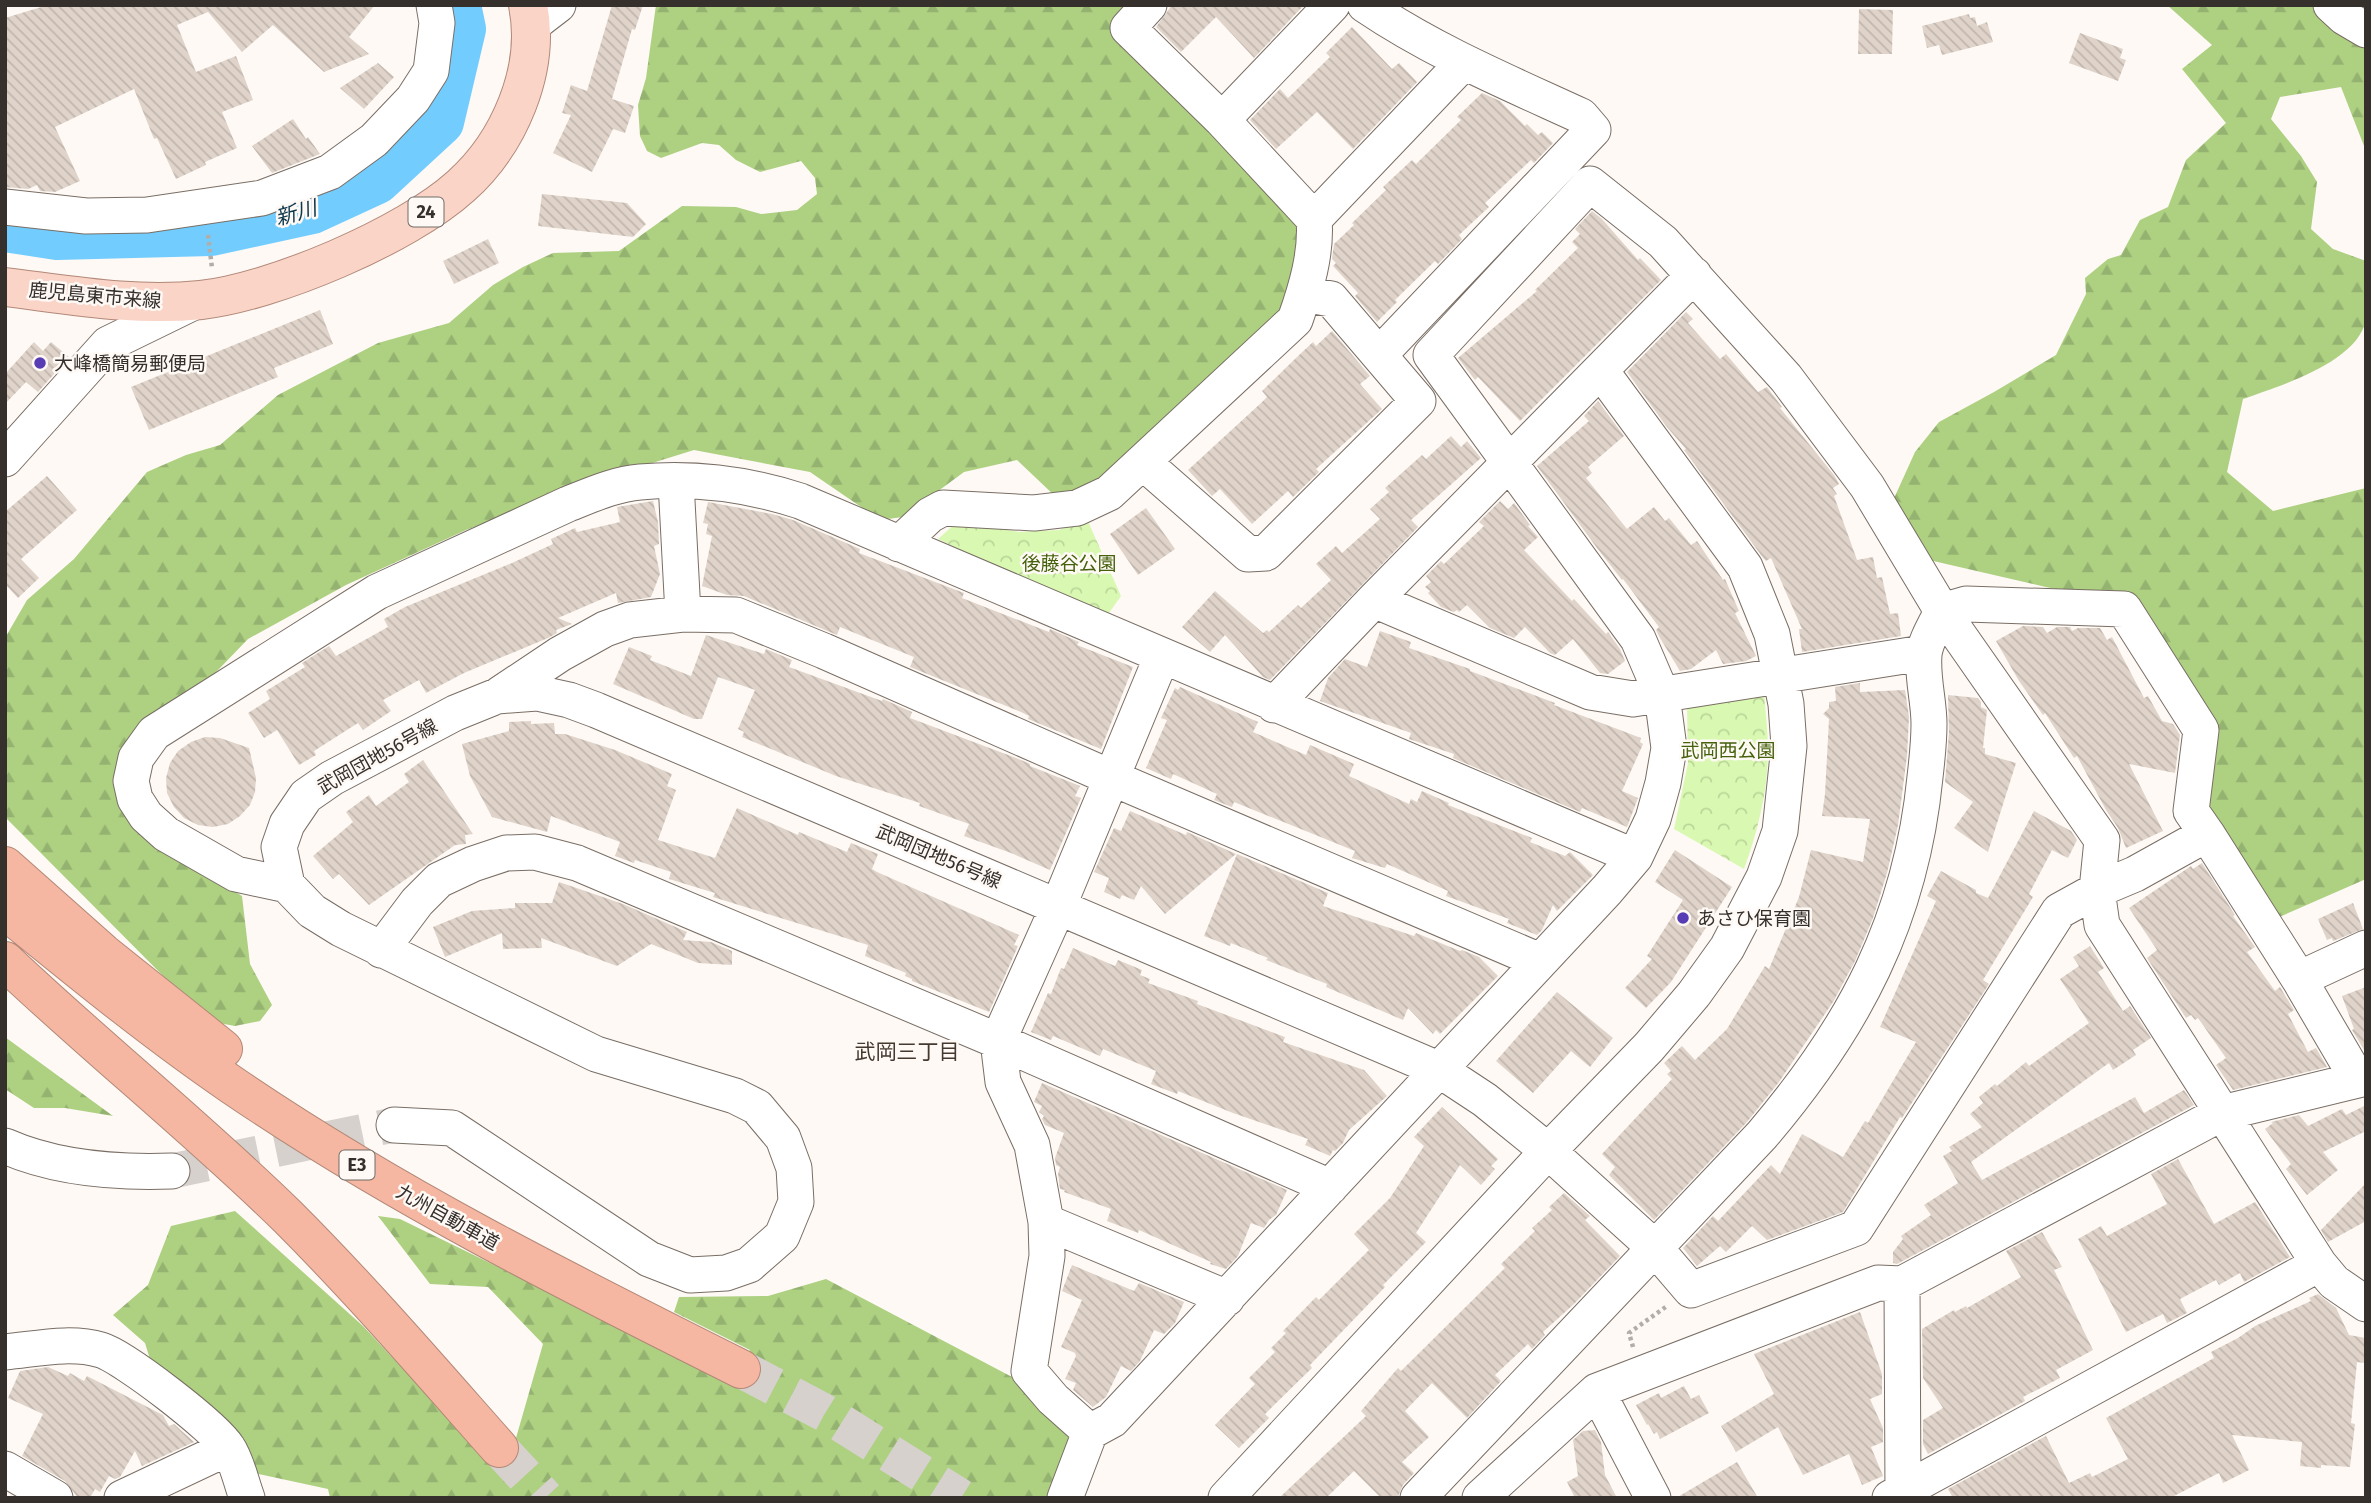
<svg xmlns="http://www.w3.org/2000/svg" width="2371" height="1503" font-family="'Fira Sans','Noto Sans JP',sans-serif">
  <defs>
    <pattern id="forest-firs" width="22" height="20" patternUnits="userSpaceOnUse" patternTransform="scale(1.75)"><rect width="22" height="20" fill="#add081"/><path d="M5 1l3.5 6h-7zM16 11l3.5 6h-7z" fill="#95b370"/></pattern>
    <pattern id="park-crowns" width="20" height="18" patternUnits="userSpaceOnUse" patternTransform="scale(1.75)"><rect width="20" height="18" fill="#d9f9b2"/><path d="M2 6a3 3 0 1 1 6 0M12 15a3 3 0 1 1 6 0" fill="none" stroke="#bbd699"/></pattern>
    <pattern id="building-back-hatch" width="6" height="6" patternUnits="userSpaceOnUse" patternTransform="scale(1.75)"><rect width="6" height="6" fill="#e0d4ca"/><path d="M-1 5l2 2M0 0l6 6M5-1l2 2" fill="none" stroke="#c1b6ae"/></pattern>
  </defs>
  <rect width="100%" height="100%" fill="#fef9f5"/>
  <path fill="url(#forest-firs)" d="M656,5h472l174,218 -16,90 -186,173 -44,11 -39,-37 -53,12 -61,45 -23,3 -70,-48 -116,-22 -93,29 -135,51 -120,55 -98,54 -57,59 -54,34 14,107 91,57 8,68 22,41 -12,16 -25,5 -27,-5 -203,-204v-179l22,-38 47,-41 73,-87 39,-17 34,-10 58,-50 100,-52 71,-20 44,-38 30,-18 30,-14 66,-2 63,-45 54,1 25,7 36,-4 20,-16 -2,-16 -14,-17 -41,11 -24,-12 -17,-15 -17,-2 -41,15 -14,-7 -7,-15 -2,-31 8,-27z
    M2167,5h152l47,34v112l-25,-64 -61,10 -9,22 30,37 16,26 -6,47 22,20 33,12c0,17 3,43 0,59 -9,43 -87,66 -123,79l-16,73 46,39 93,-23v391l-96,42 -70,-116 17,-77 -85,-128 -69,-9 -134,-31 -38,-55 24,-53 24,-30 55,-30 62,-37 30,-61 -1,-16 23,-19 13,-4 19,-35 28,-13 18,-47 40,-37 -44,-54 30,-24z
    M5,1037l108,79 -48,-8h-31l-29,-19z
    M235,1211l128,115 126,135 27,-23 27,-94 -55,-57 -58,-3 -52,-68 22,3 332,162 18,-31 -76,-38 5,-15 89,-1 58,-17 188,99 57,56 -21,64h-720l-2,-9 -74,-16 -101,-104 -8,-26 -32,-28 35,-30 23,-59z"/>
  <path fill="url(#park-crowns)" d="M1087,519l34,77 -17,24 -166,-81 19,-17 62,10 40,-2z
    M1764,689c1,20 4,41 4,61 0,40 -10,81 -24,119l-70,-40 14,-66 -1,-58z"/>
  <g fill="none" stroke-linecap="round" stroke-linejoin="round">
    <path stroke="#72cdfe" stroke-width="46" d="M5,229l52,8 154,-4 101,-22 65,-30 64,-59 22,-93 -5,-24"/>
  </g>
  <path fill="url(#building-back-hatch)" d="M48,5h327l-26,32 20,17 -45,18 -51,-47 -31,27 -34,-40 -31,13 19,47 40,-16 17,44 -31,12 15,36 -32,14 1,3 -30,14 -19,-41 -3,1 -20,-50 -79,38 25,54 -25,11 -15,-1 -3,-6 -9,4 -23,-2v-169z
    M612,5h31l-8,25 -3,-1 -20,70 22,7 -9,27 -12,-4 -21,43 -39,-19 18,-38 -9,-2 9,-28 16,6z
    M1172,5h132l-50,53 -38,-41 -35,35 -25,-25z
    M1859,9l34,1 -1,44h-34z
    M1969,14l1,4 5,-1 2,9 10,-4 6,20 -51,13 -3,-10 -12,3 -5,-22z
    M1352,27l40,42 7,-6 18,19 -64,67 -36,-37 -41,37 -26,-29 30,-31 8,9 42,-41 -4,-4z
    M2080,33l43,16 -3,9 6,2 -8,21 -49,-18z
    M378,63l16,14 -30,32 -24,-21z
    M1482,93l18,8 25,25 2,-2 11,11 4,-3 11,11 -19,20 -3,-3 -46,43 4,4 -30,28 3,4 -24,25 -3,-3 -40,39 2,2 -20,20 -22,-26 3,-3 -25,-27 3,-3 -4,-4 2,-15 20,-19 -2,-2 34,-33 -3,-3 29,-27 4,4 45,-44 -4,-3z
    M293,119l13,20 2,-2 12,17 -48,19 -20,-27z
    M542,194l85,9 19,21 -13,13 -95,-11z
    M1592,211l10,8 36,41 2,-2 21,22 -141,141 -42,-44 -3,3 -17,-22 79,-67 -2,-1 43,-42 -6,-6 8,-8 -5,-5z
    M488,239l11,24 -45,21 -11,-23z
    M320,310l13,34 -59,24 4,9 -129,53 -18,-43z
    M1686,312l7,7 -5,4 32,36 6,-5 32,38 9,-5 15,20 -2,1 54,67 5,9 -6,4 4,6 -3,2 23,64 16,-3 4,21 5,-1 8,37 8,-1 3,23 -99,16 -3,-23h3l-31,-71 -5,3 -5,-6 -77,-105 2,-1 -20,-23 -39,-54z
    M1332,331l38,45 -10,8 22,25 -66,60 3,3 -26,25 -5,-6 -36,33 -32,-35 -8,7 -24,-26 73,-67 6,-6 -5,-6 35,-34 16,-15 3,4z
    M34,342l9,9 8,-9 18,15 -31,35 -12,-10 -21,22v-30z
    M1598,401l26,35 -36,31 4,6 -6,5 41,51 27,-22 11,14 4,-3 22,27 6,-4 26,39 2,-1 14,32 -4,2 21,43 -10,5 -23,3 -7,-14 -25,19 -11,2 -20,-33 -4,-8 3,-3 -36,-48 -1,1 -25,-32 -60,-82 52,-45 -5,-5z
    M1451,436l10,11 6,-6 14,17 -70,62 7,7 -148,153 -7,-3 -38,-42 -15,17 -28,-25 33,-36 48,42 4,-3 2,2 29,-27 3,3 30,-28 -15,-16 20,-18 6,7 38,-34 -10,-10 19,-17 -4,-4 37,-33 4,4z
    M47,476l30,34 -56,49 18,19 -21,20 -13,-14v-72z
    M653,501l5,21 1,22 -5,2 6,28 -9,23 -33,6 -2,-10 -58,25 14,6 -16,6 1,3 -9,5 -84,35 -38,20 -7,-13 -36,20 8,11 -28,19 -5,-7 -44,28 2,4 -17,10 -22,-35 -13,8 -16,-25 22,-14 -4,-8 39,-24 -3,-4 27,-17 7,10 52,-29 -4,-8 21,-12 107,-44 41,-19 -2,-5 24,-11 2,4 43,-10 -3,-15z
    M1500,501l8,8 6,-6 16,22 -2,1 10,11 -14,13 48,51 2,-2 32,35 2,-2 12,17 5,12 -17,13 -8,-1 -27,-34 -18,16 -5,-2 -25,-26 -11,11 -24,-10 -23,-23 -8,7 -2,-2 -3,2 -13,-5 -13,-14 2,-2 -5,-4 6,-5 -5,-6 15,-15 3,3 40,-38 -5,-4z
    M708,502l64,12 21,6 67,29 -1,4 105,40 -2,5 87,34 1,-3 29,13 -2,3 56,22 -32,82 -73,-30 1,-3 -8,-4 -111,-45 4,-10 -74,-30 -3,8 -93,-39 -17,-1 -25,-9 10,-50 -6,-2 2,-10 -5,-1z
    M1146,508l29,41 -37,26 -28,-41z
    M2023,626l20,1 4,6 10,-6h13l2,4 6,-3h22l7,12 5,-3 32,61 4,-2 14,25 11,3 7,11 -5,38 -46,-9 34,67 -37,17 -8,-20 -12,-18 -29,-54 -3,2 -29,-45 -2,2 -24,-34 -23,-40z
    M1380,631l31,11 -2,6 61,21v2l85,32 -1,2 87,33 -1,4 3,2 -21,47 16,7 -11,29 -45,-19 -2,4 -127,-54 1,-4 -45,-15 2,-6 -91,-32 8,-23 17,-19 22,8z
    M706,635l58,19 2,-5 26,11 -3,7 93,34 1,-2 29,13 -2,6 111,42 9,4v2l50,20 -5,10 6,2 -31,72 -39,-17 -47,-17 5,-12 -50,-18 1,-3 -84,-27 -94,-39 2,-5 -6,-3 17,-39 -37,-13 -16,42h-8l-81,-35 16,-37 23,9 -2,4 41,16z
    M1860,683v9l45,-2 4,27 -2,39 -9,69 -11,48 -14,45 -18,43 -22,41 -54,80 -32,40 -93,98 -45,-45 6,-8 -13,-13 70,-75 -5,-5 4,-3 -7,-8 18,-17 13,14 32,-31 38,-63 4,3 30,-72 12,-47 52,12 7,-43 -48,-3 3,-22 4,-75 -6,-5 6,-6v-6l7,-1 -1,-14z
    M1180,687l78,35 -5,10 53,23 4,-10 44,19 -5,12 60,28 2,-5 6,3 5,-11 27,12 -1,2 84,33 -2,4 35,14 5,-4 23,23 -36,36 -4,-6 -11,25 -5,5 -30,-12 2,-4 -63,-23 2,-5 -61,-27 -2,4 -33,-10 3,-7 -121,-49 -2,5 -18,-7 3,-6 -44,-20 -2,5 -25,-11 21,-48 -6,-2 14,-30 3,2z
    M1948,695l30,3 3,4v5l6,3 -4,38h2v6l31,9 -28,89 -34,-24 19,-26 -28,-20 4,-50z
    M531,721v3l23,-1 1,11h10l50,16 57,24 -5,12 9,4 -18,50 57,18 22,-50 61,27 1,-3 48,20 4,-9 27,11 -6,15 5,3 142,63 -5,10 4,1 -29,66 -77,-31v-2l-7,-3 1,-3 -41,-17 3,-11 -155,-48 2,-4 -46,-14 2,-7 -36,-12 -1,3 -19,-7 5,-14 -69,-26 -4,16 -55,-15 -22,-41 -8,-32 47,-13v-9z
    M205,737l15,1 29,10 7,30 -1,14 -5,13 -10,11 -12,8 -15,3 -15,-2 -14,-7 -10,-11 -7,-14 -1,-15 4,-15 8,-12 13,-9z
    M423,760l50,74 -8,1 1,9 -11,1 -86,60 -30,-31 -6,5 -20,-23 40,-34 -7,-10 23,-17 7,11 33,-24 -5,-8z
    M1130,811l56,24 1,-3 49,22 -71,60 -24,-28 -7,14 -12,-5 -2,4 -16,-7 5,-14 -15,-6 20,-44 7,3z
    M2034,811l37,20 6,9 -9,18 -16,-8 -23,44 4,3 -50,83 6,4 -87,134 -2,-1 -57,95 -76,28 -15,-14 -26,26 -6,-6 -23,20 -14,-18 30,-32 5,5 53,-56 9,9 22,-40 41,23 22,-36 3,2 48,-81 -36,-15 56,-126 -9,-5 14,-25 35,19v3l12,5z
    M1675,850l57,37 -61,95 -25,26 -21,-20 27,-29 -5,-3 36,-56 -28,-18z
    M1237,854l91,39 -5,13 91,30 2,-3 44,18 2,-1 17,7 19,19 -58,58 -4,-4 -3,4 -25,-26 -5,12 -77,-33 1,-3 -61,-24 2,-2 -37,-15 -1,3 -26,-10z
    M2202,863l33,52 -2,1 22,31 -8,5 28,39 5,-4 14,23 -6,4 20,38 8,-4 11,19 -94,23 -17,-25 10,-7 -28,-40 -3,2 -4,-5 -5,3 -39,-60 10,-8 -28,-42 62,-42 2,3z
    M559,882l64,22 64,28 -4,8 28,2 21,9v14l-34,-2 -47,-19 -34,22 -76,-28 1,10 -39,1 -1,-16 -57,24 -12,-30 39,-16 43,-3v-5h37z
    M2353,903l10,26 -30,12 -1,-3 -5,2 -9,-21z
    M2090,946l14,22 -6,4 25,39 7,-5 21,32 -18,12 3,5 -23,15 -4,-7 -138,99 11,18 153,-83 9,16 40,-23 10,15 -297,159 -4,-1v-11l10,-13 -2,-3 30,-21 -7,-10 34,-22 -15,-27 9,-5 -3,-4 33,-20 -12,-13 13,-11 -4,-6 16,-13 2,2 29,-24 3,4 60,-43 -29,-44 19,-13 -6,-9z
    M1073,948l42,18 3,-6 24,10 -2,5 10,4 -2,4 50,18 -1,3 88,33 -2,5 81,28 23,26 -38,34 -6,13 -8,8 -2,-1 -3,6 -25,-11 3,-6 -75,-26 -55,-22 -1,3 -26,-10 5,-13 -53,-22 -3,7 -47,-20 -2,4 -20,-8 17,-39 3,1 10,-26 3,1z
    M2366,987v66l-14,-23 2,-1 -12,-33z
    M1557,992l56,46 -23,29 -19,-16 -38,42 -37,-32z
    M1042,1083l245,107 -11,25 -7,5 -5,8 -13,-5 -13,33 -12,13 -16,-5 1,-2 -72,-32 -1,3 -31,-12 4,-12 -47,-17 1,-2 -5,-1 -2,-15 2,-7 -4,-2 -1,-7 9,-25 -19,-8 -3,-6 2,-3 -5,-4 3,-6 -8,-4z
    M2366,1105v26l-43,21 15,18 -31,25 -21,-26 5,-5 -26,-35 8,-6 -2,-1 28,-7 9,11 34,-17 4,6z
    M1442,1107l56,52 -7,7 4,3 -14,16 -21,-20 -44,68 10,9 -43,43 2,2 -75,78 2,3 -47,46 4,4 -30,30 -24,-23 40,-41 -6,-6 26,-26 -4,-4 15,-15 -3,-2 33,-34 3,3 50,-50 -15,-16 36,-36 34,-52 -10,-9z
    M2178,1159l36,65 41,-22 35,55 -46,25 -4,-9 -21,12 -3,-5 -36,19 7,14 -20,10 -4,-9 -37,18 -48,-93 23,-13 6,10 60,-32 -16,-30z
    M2366,1183v38l-38,21 -7,-12z
    M1564,1193l26,23 -5,4 35,36 -46,48 -31,28 2,3 -13,14 -4,-5 -33,31 6,6 -34,37 -35,-35 -27,28 24,26 -27,25 12,11 -11,12 -5,12 -17,1 -27,-27 -28,27h-47l87,-82 -5,-5 37,-43 3,3 104,-103 -4,-4 34,-33 -3,-3 20,-18 -3,-3z
    M2042,1232l20,35 -8,3 39,80 -37,20 4,8 -37,19 2,4 -97,53 -5,-10v-24l20,-12 -20,-30 -1,-49 32,-19 1,2 11,-6 1,2 54,-31 -15,-26z
    M1072,1265l62,26 5,-8 45,19 -9,21 -11,11 -10,-4 -14,31 -9,10 -10,-5 -15,31 -13,10 -20,-17 3,-7 -11,-4 11,-23 -1,-3 -14,-6 21,-47 -20,-9z
    M2318,1294l18,14 13,27 17,3 -2,25 -7,-1 -6,61 4,1 -5,43 -29,-2v3l-21,-2 2,-24 -70,-7 17,35 -26,13 -4,-10 -49,25h-217l-5,-9 98,-53 23,47 21,-10 2,4 36,-18 -22,-41 108,-60 -3,-6 27,-14 17,-12 56,-25 -2,-3z
    M1860,1312l22,62v20l-12,5 13,29v14l-12,5 12,29 -21,9 -13,-31 -46,21 -25,-48 -42,25 -15,-26 53,-32 -20,-40z
    M48,1367l20,9 2,-3 14,8 3,-5 76,39 6,11 5,-2 20,18 -52,24 -7,-15 -15,26 -5,2 -6,-3 -9,16 -5,-3 -5,9h-12l-13,-17 -43,-25 21,-42 -35,-16 12,-27z
    M1684,1386l7,13 8,-4 10,18 -49,26 -3,-7 -3,2 -6,-10 -1,1 -11,-20 23,-12 2,5z
    M1595,1430l6,12 4,33 12,23h-42l-8,-16 11,-6 -5,-36 10,-9z
    M1737,1462l21,36h-82z"/>
  <g fill="none" stroke-linecap="round" stroke-linejoin="round">
    <path stroke="#d6d1cd" stroke-width="35" stroke-dasharray="35 18" stroke-linecap="butt" d="M172,1171l222,-46"/>
    <path stroke="#d6d1cd" stroke-width="38" stroke-dasharray="38 19" stroke-linecap="butt" d="M741,1369l84,44 136,85
      M499,1448l46,50"/>
    <g stroke="#796e65" stroke-width="37">
      <path id="minor" d="M1365,5c68,46 142,77 216,111l12,14 -213,224
        M2331,5l13,12 22,13
        M532,25l26,-20
        M1222,120l110,-115
        M5,207l81,9 61,-1 115,-17 68,-26 44,-32 39,-41 18,-28 6,-48 -3,-18
        M1314,219l149,-156
        M5,459l103,-115 88,-43
        M1144,463l104,91 18,-1 152,-152 -87,-102 -27,-5
        M676,482l7,132
        M899,544l31,-29 13,-7 91,5 43,-5 32,-15 186,-173c11,-31 22,-67 19,-101l-92,-99 -94,-92 21,-23
        M1374,600l216,92 43,7 290,-46
        M1162,656l-104,251 -60,134 5,41 29,63 14,77 1,34 -18,115 24,28 37,33 22,-12 495,-530 28,-33 18,-38 10,-36 6,-35 -7,-53 -24,-56 -207,-284 159,-171 73,58 123,136 81,108 75,125 160,229 -5,50 5,35 217,339 15,18 32,22
        M500,694l60,-40 45,-25 25,-9 53,-6 53,1 88,36 288,127 428,183
        M1274,705l100,-105 320,-325
        M287,885l-51,-11 -70,-40 -20,-18 -11,-17 -4,-18 5,-23 18,-25 223,-141 191,-88c23,-9 47,-20 72,-22 56,-5 108,2 160,19l835,356
        M381,950l36,-48 22,-22 34,-16 33,-11 29,-1 42,11 421,178 332,146
        M2299,979l67,-31
        M394,1125l58,3 197,131 41,16 36,-2 23,-8 33,-29 14,-34 -2,-34 -11,-30 -26,-31 -22,-11 -139,-42 -255,-125 -29,-18 -25,-26 -8,-38 8,-23 19,-28 26,-18 123,-65 42,-17 40,-3 32,7 27,10 842,359 47,31 63,51 107,97 36,42 165,-62 203,-317 38,-21 38,-16 72,-40 92,145 59,101
        M5,1146c52,23 111,27 167,25
        M1046,1222l181,76
        M1902,1284l1,214
        M5,1352c32,-3 65,-11 96,-2 23,7 114,77 127,98 9,13 13,34 19,50
        M1597,1391l56,107
        M5,1469l50,29
        M122,1498l106,-50
        M1065,1498l25,-66
        M1226,1498l322,-347 101,-104 45,-53 33,-46 37,-71 16,-46 9,-85 -3,-42 -14,-70 -27,-67 -144,-196
        M1418,1498l344,-363c92,-108 149,-215 163,-358 2,-17 4,-35 4,-53 0,-23 -7,-46 -5,-69 1,-14 12,-31 18,-44l24,-7 158,5 77,121 -10,81 16,23
        M1480,1498l117,-107 281,-108 24,1 320,-171 144,-35
        M1890,1498l429,-234"/>
    </g>
    <g stroke="#b28878" stroke-width="40">
      <path id="major" d="M5,287c65,8 130,20 196,13 72,-8 205,-64 260,-114 48,-43 80,-116 67,-181"/>
    </g>
    <g stroke="#b28878" stroke-width="40">
      <path id="highway" d="M5,866l98,87 120,96
        M5,910c74,60 148,121 227,175 161,110 335,197 509,284
        M5,961c93,88 192,167 283,256 74,74 142,153 211,231"/>
    </g>
    <path stroke="#b2ada9" stroke-width="4.5" stroke-dasharray="3.5 3.5" stroke-linecap="butt" d="M208,235l4,33
      M1633,1347l-4,-14 38,-27"/>
    <use href="#minor" stroke="#fff" stroke-width="35"/>
    <use href="#major" stroke="#f9d4c7" stroke-width="38"/>
    <use href="#highway" stroke="#f5b7a1" stroke-width="38"/>
  </g>
  <g fill="#573cb4" stroke="#fef9f5" stroke-width="2.5">
    <circle cx="40" cy="363" r="7"/>
    <circle cx="1683" cy="918" r="7"/>
  </g>
  <g text-anchor="middle" stroke-width="5" stroke-linejoin="round" paint-order="stroke">
    <g fill="#fef9f5" stroke="#716c68" stroke-width="2">
      <rect x="408.5" y="197.5" width="35" height="29" rx="5"/>
      <rect x="339.5" y="1150.5" width="35" height="29" rx="5"/>
    </g>
    <g font-size="18" font-weight="bold" fill="#35302c">
      <text x="426" y="218">24</text>
      <text x="357" y="1171">E3</text>
    </g>
    <g font-size="19" fill="#35302c" stroke="#fef9f5">
      <text transform="translate(95 295) rotate(5)" y="7">鹿児島東市来線</text>
      <text transform="translate(377 756) rotate(-29)" y="7">武岡団地56号線</text>
      <text transform="translate(939 856) rotate(23)" y="7">武岡団地56号線</text>
      <text transform="translate(448 1217) rotate(29)" y="7">九州自動車道</text>
    </g>
    <g font-size="19" fill="#35302c" stroke="#fef9f5" text-anchor="start">
      <text x="54" y="370">大峰橋簡易郵便局</text>
      <text x="1697" y="925">あさひ保育園</text>
    </g>
    <g font-size="19" fill="#44610b" stroke="#fef9f5">
      <text x="1069" y="570">後藤谷公園</text>
      <text x="1728" y="757">武岡西公園</text>
    </g>
    <g font-size="21" font-style="italic" fill="#0f384c" stroke="#fef9f5">
      <text transform="translate(296 213) rotate(-15)" y="7">新川</text>
    </g>
    <g font-size="21" fill="#433931" stroke="#fef9f5">
      <text x="907" y="1059">武岡三丁目</text>
    </g>
  </g>
  <rect width="2371" height="1503" fill="none" stroke="#35302c" stroke-width="14"/>
</svg>
